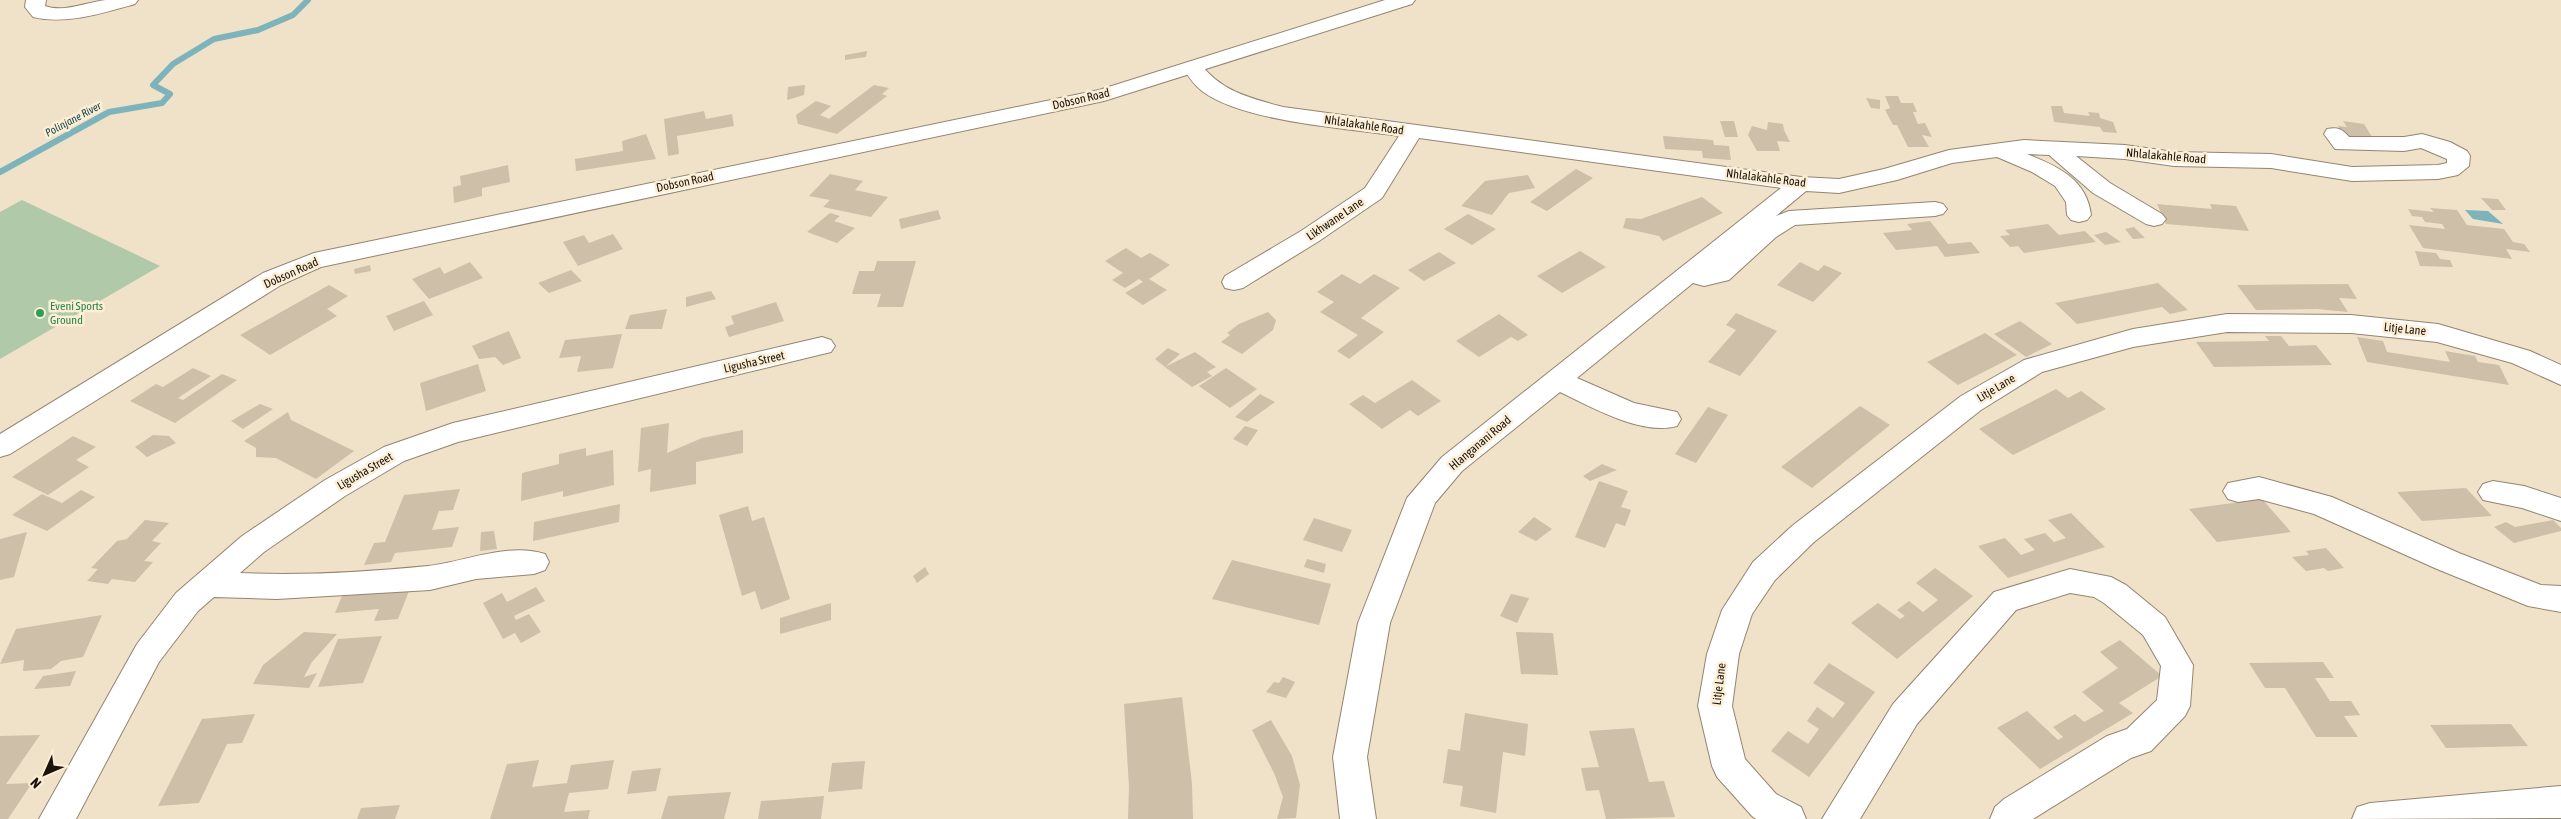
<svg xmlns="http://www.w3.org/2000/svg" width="2561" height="819" font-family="'Asap Condensed',sans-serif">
  <rect width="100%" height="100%" fill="#f0e1c9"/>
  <path fill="#b0c9a8" d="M22,200l138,66 -160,93v-147z"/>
  <path fill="#7db4bb" d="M2465,210l23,1 15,13 -30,-5z"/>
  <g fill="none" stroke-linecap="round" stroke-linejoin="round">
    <path stroke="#7db4bb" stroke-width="6" d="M0,172l109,-60 53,-9 8,-9 -17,-9 20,-21 41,-25 44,-9 35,-15 15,-15"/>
  </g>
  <path fill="#cebfa8" d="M867,51l-1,6 -21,3v-5z
    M805,85l-1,10 -17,5 1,-13z
    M874,85l15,3 -7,6 5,2 -50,38 -39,-10 -2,-9 20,-14 15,5 -11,9 9,4z
    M1885,96h13l3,7h12l4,9h-4l5,12 7,-1 7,14 -10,-2 7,12h-21l-11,-22h-4l-8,-15 5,-2z
    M1866,98l14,2v9l-9,-1z
    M2051,106h11l2,7 26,3 -2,-4 11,1 1,5 13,4 4,11 -14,-1 -3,-5 -46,-5z
    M704,111l2,8 26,-5 2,12 -57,10 2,18 -11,2 -4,-37z
    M1720,121h14l4,16h-13z
    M2343,121l21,3 10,16 -30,-3 -6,-11 9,1z
    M1768,122l15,2 1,6 6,12 -13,-1 3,10h-23l-9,-16 4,-9 15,4z
    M646,134l10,25 -80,12 -1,-12 48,-8 -1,-10z
    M1663,136l50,4 1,5 15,1 2,14 -28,-2 -1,-7 -37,-2z
    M508,165l2,17 -28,6v8l-28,7 -1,-16 8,-2 -1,-9z
    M1576,169l17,9 -46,33 -17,-9z
    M830,174l33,7 -8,9 33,7 -17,20 -48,-10 7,-7 -21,-4z
    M1528,175l7,13 -26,5 -17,22 -31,-9 24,-25z
    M1702,197l21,16 -60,28 -4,-5 -36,-8 3,-10 15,1z
    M2481,198l17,1 8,11h-14z
    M2157,204l55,5 -2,-5 26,2 13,25 -83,-7z
    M2430,208l27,2 10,15 37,4 9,13 11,2 6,8 -24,-3 6,10 -89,-11 -14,-23 36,4 -3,-5 -17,-2 -3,-5 -10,-1 -4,-7 26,3z
    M938,210l3,9 -40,10 -2,-10z
    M830,213l10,3 -6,5 21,7 -18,15 -30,-11z
    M1468,214l28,15 -24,16 -28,-16z
    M1930,221l18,23 23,-2 9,11 -35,4 -8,-11 -41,4 -13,-17 29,-3 -5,-6z
    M2048,224l11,11 26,-4 11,11 -72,11 -6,-7 -8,1 -10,-11 10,-1 -5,-5z
    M2134,227l11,11 -12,1 -8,-10z
    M2106,232l15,10 -16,3 -11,-10z
    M613,234l10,15 -45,17 -15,-24 21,-7 5,8z
    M1126,248l15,10 9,-5 20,12 -21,14 18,11 -24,15 -18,-12 18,-11 -4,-3 -14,9 -13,-8 11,-7 -18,-12z
    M1580,251l26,16 -44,26 -25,-17z
    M2415,251l21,2 4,6 10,1 3,7 -33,-1z
    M1439,252l17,11 -32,18 -16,-11z
    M877,261h39l-13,46h-26l4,-13h-29l7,-23h15z
    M470,262l13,16 -54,21 -17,-20 28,-12 4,7z
    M1800,262l18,9 6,-6 18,8 -29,29 -36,-17z
    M370,265l1,6 -16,3 -1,-5z
    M571,270l11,11 -33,12 -11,-10z
    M1342,274l18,10 14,-10 26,14 -39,30 23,14 -35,27 -12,-8 21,-16 -38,-23 14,-10 -17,-10z
    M2158,283l30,27 -18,4 -8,-7 -85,17 -22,-21z
    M2348,284l9,15 -18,-1 9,14 -31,-3 -61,1 -19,-25z
    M329,285l19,11 -21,13 10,7 -67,39 -30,-20z
    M711,291l5,8 -30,8v-10z
    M424,301l9,14 -39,16 -8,-15z
    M776,302l8,19 -55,16 -4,-10 9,-3 -3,-8z
    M667,309l-5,20h-37l5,-14z
    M1268,312l8,8 -3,10 -31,24 -21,-12 9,-7 -3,-2 12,-9z
    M1736,313l41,18 -37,45 -32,-14 28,-32 -10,-5z
    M1499,314l29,21 -10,6 -7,-4 -32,20 -23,-16z
    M2020,321l32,23 -26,13 -32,-23z
    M509,331l12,27 -18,7 -8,-8 -16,2 -7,-13z
    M1985,333l32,22 -59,30 -31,-23z
    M622,334l-9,34 -36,4 4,-16 -22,2 6,-18z
    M2265,336h16l8,10 27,-1 16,20 -118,2 -18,-25 73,-1z
    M2357,337l26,4 4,11 63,10 -5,-11 30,5 3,6 21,3 10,20 -142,-23z
    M1168,348l12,6 -15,13 30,-15 21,15 -9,5 5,4 -20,11 -27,-20 -10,-8z
    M478,364l8,27 -60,20 -6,-28z
    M193,368l18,8 -33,22 5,2 39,-26 15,6 -62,43 -45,-22 26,-17 7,3z
    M1226,368l31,21 -27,19 -31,-22z
    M1412,380l29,21 -23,15 -8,-6 -28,19 -33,-25 14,-9 12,8z
    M2056,389l12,9 13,-7 25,18 -93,46 -34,-26z
    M1260,394l15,8 -28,20 -12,-5z
    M260,404l13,5 -30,20 -12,-8z
    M1860,406l30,19 -78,63 -31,-21z
    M1708,407l20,8 -32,48 -21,-9z
    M288,412l3,8 63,31 -38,28 -40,-21 -20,-1v-9l-12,-7z
    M669,423l-2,30 35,-15 41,-8v23l-47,9v22l-46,8 1,-23 -13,3 3,-44z
    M1245,426l13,4 -11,16 -14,-7z
    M153,435l16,1 7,7 -29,14 -12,-10z
    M73,436l23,11 -20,13 13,7 -41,28 -36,-18z
    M586,448v8l27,-6 1,35 -51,12v-6l-42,10 1,-28 37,-9v-10z
    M1602,464l15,6 -27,11 -7,-5z
    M1599,481l29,10 -7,16 10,3 -6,16 -9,-3 -11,25 -30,-11z
    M2466,488l26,28 -70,5 -25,-29z
    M460,489l-7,21 -14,1 -7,19 27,-3 -7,20 -57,6 -4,9 -27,3 10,-22 11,-1 19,-47z
    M81,490l14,7 -48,34 -35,-16 30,-21 20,9z
    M2262,499l29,33 -74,10 -28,-33z
    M620,504l-1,18 -86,19 1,-19z
    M748,506l4,15 12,-4 26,82 -29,11 -6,-19 -13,5 -23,-81z
    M2071,513l34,34 -97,31 -30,-32 27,-8 16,17 14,-5 -11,-11 21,-6 9,9 12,-4 -18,-18z
    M1534,517l18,12 -16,12 -18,-9z
    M1314,518l38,12 -10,22 -39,-12z
    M145,520l24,3 -17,18 9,2 -17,18 9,1 -18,20 -23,-3 -4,5 -21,-3 11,-12 -7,-1 26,-27 10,-2z
    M2553,520l8,8v3l-47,12 -20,-16 12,-5 9,5z
    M494,531l3,18 -17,2 1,-19z
    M27,532l-13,45 -14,3v-41z
    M2326,548l18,20 -16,3 -4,-3 -18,3 -14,-14 17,-2 -3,-4z
    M1307,559l19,5 -2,9 -20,-6z
    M1232,560l99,24 -12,41 -107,-26z
    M925,567l4,7 -12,9 -4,-7z
    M1935,568l38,28 -76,63 -46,-36 27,-20 22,16 5,-3 -8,-6 12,-9 14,11 15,-12 -22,-17z
    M536,587l9,14 -31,15 2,4 13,-6 12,18 -20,11 -6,-10 -12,6 -20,-36 19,-10 5,9z
    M409,591l-11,28 -24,2 5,-12 -44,4 7,-17z
    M1511,594l18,4 -12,25 -17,-7z
    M831,603v17l-51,14v-16z
    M102,615l-19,42 -22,4 -10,8 -28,2 1,-11 -24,4 16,-35z
    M304,632l33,2 -25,28 -8,15 13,-4 -8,15 -56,-4 10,-19z
    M1516,632l37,1 5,42 -37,-1z
    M382,636l-19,47 -45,4 20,-48z
    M2120,640l42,36 -43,27 14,10 -93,56 -43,-41 30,-17 31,29 5,-3 -10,-10 22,-13 9,8 20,-11 -22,-19 36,-24 -18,-16z
    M2323,662l11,16h-19l15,23h21l9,14 -16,1 14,21h-42l-31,-49h-20l-16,-25z
    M1829,663l46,29 -66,85 -38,-26 17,-20 20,13 11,-15 -12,-8 10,-14 16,11 12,-15 -32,-20z
    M76,671l-6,15 -36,3 9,-13z
    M1283,677l12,5 -9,16 -20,-6 8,-10 5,1z
    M1182,697l10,87 1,35h-65l1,-32 -5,-83z
    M1465,713l63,11 -3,32 -22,-4 -7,61 -36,-7 3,-20 -20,-3 5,-34 12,2z
    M255,714l-13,29 -15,1 -28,59 -41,3 44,-87z
    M1271,720l21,36 8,29 -4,33 -19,1 6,-22 -9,-24 -22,-43z
    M2511,724l17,22 -82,2 -16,-23z
    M1634,728l15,54 15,-1 11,36 -69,2 -7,-29 -13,1 -5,-23 18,-1 -10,-36z
    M40,735l-34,49 26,-1 -24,36h-8v-83z
    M539,760l-7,27 35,-4 4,-18 43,-5 -6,29 -39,4 -5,19 26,-2 -2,9h-98l17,-55z
    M865,761l-3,28 -34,3 4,-29z
    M661,768l-5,23 -29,3 5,-23z
    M731,792l-7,27h-63l7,-23z
    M824,796l-3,23h-63l3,-18z
    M400,805l-5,14h-38l4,-11z"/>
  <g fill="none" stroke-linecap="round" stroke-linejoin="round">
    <g stroke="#938570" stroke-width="2">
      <path id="street" d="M26,0h20l-1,6c19,7 42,-4 61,-6 10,0 22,0 32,0l-3,4c-32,9 -69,21 -102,13l-8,-10z
        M1193,61l7,2c20,28 50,35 83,44l518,70 38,2 45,-10 65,-19 75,-10 101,5 49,7 97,2 81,13 86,-2 9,-2v-4l-26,-11 -17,3 -69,-2 -11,-15 3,-5c11,-2 15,0 22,8h55l18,-3 28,8 17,9 3,5 -1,10 -11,9 -20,4 -86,2 -81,-13 -97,-2 -49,-7 -49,-3 34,27 52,31 4,5 -4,5 -8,2 -8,-2 -53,-31 -44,-38 -22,-1c30,12 60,25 64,61l-4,5 -8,2 -8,-2 -4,-5 -1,-13 -11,-16 -23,-14 -35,-15 -45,6 -55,17 -58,13 -33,-2 -30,25 13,-5 146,-9 8,2 4,5 -4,5 -8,2 -140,9 -19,12 -47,43 -25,6 -11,-3 -116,95 57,25 43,9 4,7 -4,7c-35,10 -86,-19 -117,-34l-98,79 -27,32 -45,120 -23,134 9,62h-36l-7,-62 25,-134 49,-125 35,-41 339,-269 -362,-50 -37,60 -63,43 -76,47 -9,2 -9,-2 -3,-6 3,-6 76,-45 64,-43 34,-52c-53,-8 -156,-14 -197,-45 -9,-7 -14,-15 -19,-24l3,-4z
        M2227,314l124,1 87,9 92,27 31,14v20l-49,-22 -75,-21 -86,-9 -124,-1 -94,15 -91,25 -61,38 -167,132 -39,38 -23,34 -13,40 -7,52 13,53 31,35 25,13 5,12h-50l-4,-3 -35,-39 -5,-11 -14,-60 9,-52 15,-44 31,-48 39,-36 169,-130 63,-36 109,-31z
        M822,337l9,3 4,6 -4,6 -373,90 -54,19 -59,35 -81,56 -24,21c62,3 126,-1 188,-7 36,-4 81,-24 117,-12l4,8 -4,8 -11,4 -58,5 -46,11 -153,9 -63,-2 -16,14 -39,51 -83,157h-37l98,-175 39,-51 66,-57 83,-56 59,-33 69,-24z
        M2259,477l73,20 127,56 82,32 20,1v26l-33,-6 -91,-37 -123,-55 -55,-15 -21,3 -10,-3 -5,-8 5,-8z
        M2493,481l31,5 37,12v23l-39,-13 -39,-8 -5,-8 5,-8z
        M2070,569l41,8 15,8 39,32 28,48 -3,41 -5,10 -34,35 -20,7 -98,61h-43l5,-12 9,-8 103,-63 20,-7 30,-29 4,-34 -18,-31 -39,-32 -10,-6 -24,-4 -54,17 -99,114 -57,95h-38l71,-115 101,-112z
        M2561,786v32l-209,1 5,-12 13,-4z"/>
    </g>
    <g stroke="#938570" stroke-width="2">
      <path id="secondary" d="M1385,0h30l-3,4 -308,97 -783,166 -40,18 -271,169 -10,3v-23l263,-161 51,-20 785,-163z"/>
    </g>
    <use href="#street" fill="#fff" fill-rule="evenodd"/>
    <use href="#secondary" fill="#fff" fill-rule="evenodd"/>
  </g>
  <circle fill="#2e9e5b" stroke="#fdeed6" stroke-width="2" cx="40" cy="313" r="5"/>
  <g text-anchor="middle" stroke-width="5" stroke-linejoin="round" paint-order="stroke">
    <g font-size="11" font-style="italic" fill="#17494e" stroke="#fdeed6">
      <text transform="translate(73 119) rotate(-28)" y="4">Polinjane River</text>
    </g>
    <g font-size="12" fill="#1a140c" stroke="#fdeed6">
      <text transform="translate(1081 99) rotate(-13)" y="4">Dobson Road</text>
      <text transform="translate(1364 125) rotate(8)" y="4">Nhlalakahle Road</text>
      <text transform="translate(2166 156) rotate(5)" y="4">Nhlalakahle Road</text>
      <text transform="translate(1766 178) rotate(7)" y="4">Nhlalakahle Road</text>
      <text transform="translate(685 182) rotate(-12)" y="4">Dobson Road</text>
      <text transform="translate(1335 219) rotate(-34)" y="4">Likhwane Lane</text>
      <text transform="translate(291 273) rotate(-24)" y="4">Dobson Road</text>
      <text transform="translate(2405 329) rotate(6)" y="4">Litje Lane</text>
      <text transform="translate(754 362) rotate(-13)" y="4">Ligusha Street</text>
      <text transform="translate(1996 388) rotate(-31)" y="4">Litje Lane</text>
      <text transform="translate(1480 443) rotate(-40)" y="4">Hlanganani Road</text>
      <text transform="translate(365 471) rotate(-30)" y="4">Ligusha Street</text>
      <text transform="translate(1719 684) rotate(-83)" y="4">Litje Lane</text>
    </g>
    <g font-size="12" fill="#27864d" stroke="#fdeed6" text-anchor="start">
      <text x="50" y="310">Eveni Sports<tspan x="50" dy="14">Ground</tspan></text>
    </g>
  </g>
  <g transform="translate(45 774) rotate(225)" stroke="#fdeed6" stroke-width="4" paint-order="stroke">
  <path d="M0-4L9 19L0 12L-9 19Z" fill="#1a140c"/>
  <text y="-8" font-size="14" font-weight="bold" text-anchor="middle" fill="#1a140c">N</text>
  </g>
</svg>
